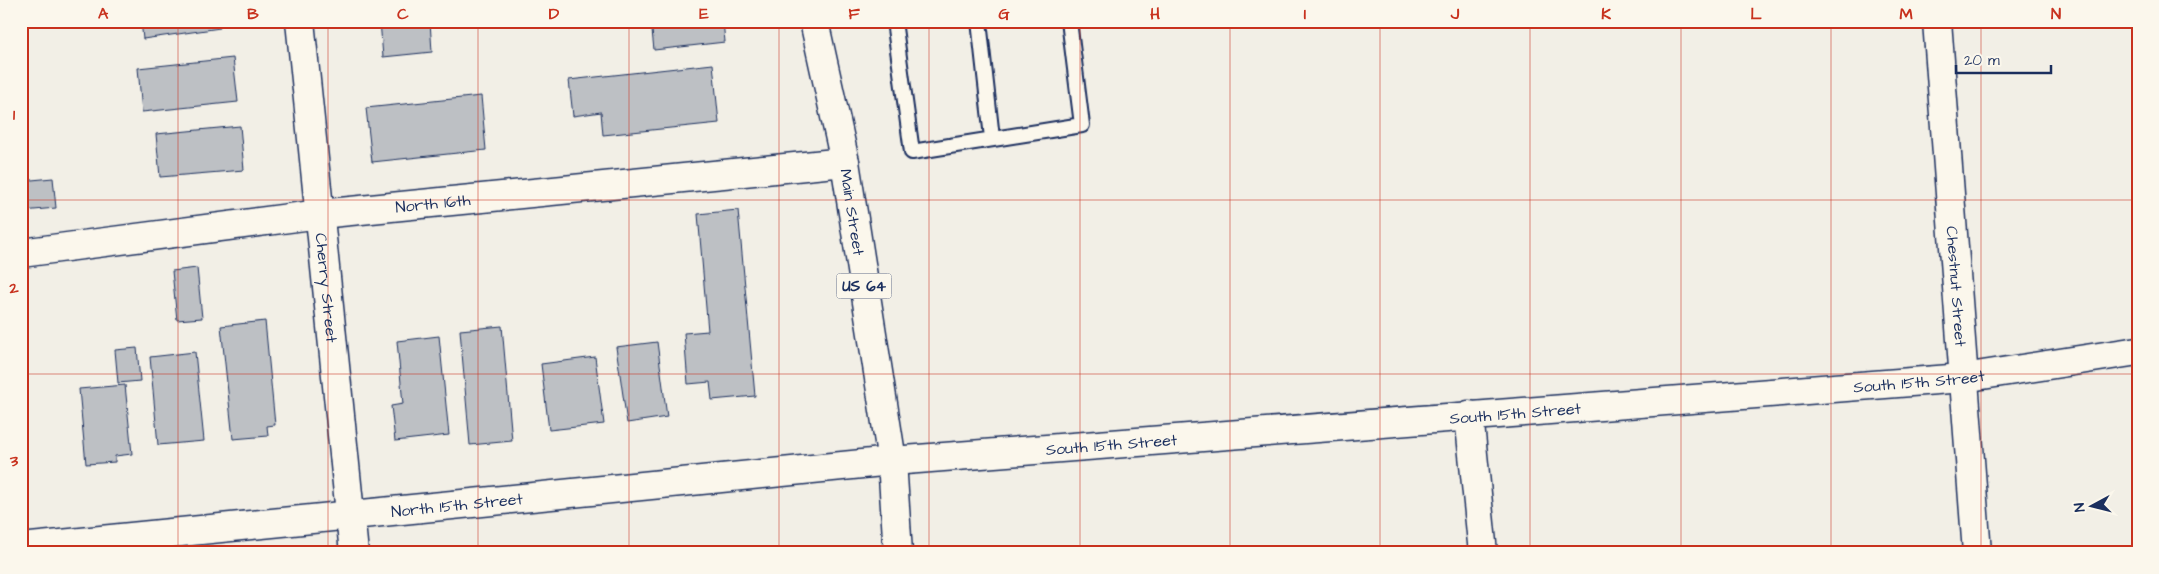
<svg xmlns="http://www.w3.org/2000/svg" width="2159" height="574" font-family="'Architects Daughter',sans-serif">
  <rect width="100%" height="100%" fill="#f2efe6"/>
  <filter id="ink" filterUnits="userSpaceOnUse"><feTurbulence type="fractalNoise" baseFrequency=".02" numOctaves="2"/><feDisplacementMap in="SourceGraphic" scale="10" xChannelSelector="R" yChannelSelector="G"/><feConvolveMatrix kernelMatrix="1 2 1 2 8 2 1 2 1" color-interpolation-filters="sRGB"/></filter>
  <g filter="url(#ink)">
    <path fill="#bdc0c4" stroke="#1b2f5e" d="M141,21h78l1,7 -77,11z
      M380,21h50l2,31 -49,5z
      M651,21h72l2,21 -71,8z
      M233,58l5,44 -96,10 -4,-44z
      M713,64l6,59 -116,12 -2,-23 -28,4 -4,-36z
      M481,96l5,54 -114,12 -6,-54z
      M240,126l4,44 -84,7 -4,-43z
      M53,178l3,30 -33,3 -2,-30z
      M738,210l17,186 -43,4 -2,-18 -22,2 -4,-51 24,-2 -10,-117z
      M197,268l5,50 -25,2 -5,-49z
      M265,321l10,104 -8,1 1,10 -35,3 -12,-113z
      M502,326l10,115 -42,4 -10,-115z
      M439,336l10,99 -54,6 -4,-35 12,-2 -6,-63z
      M657,342l10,75 -40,6 -11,-76z
      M137,348l3,33 -22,2 -3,-33z
      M195,352l9,89 -46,4 -8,-88z
      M595,357l9,67 -55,6 -8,-66z
      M125,385l7,69 -17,2v6l-29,2 -7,-75z"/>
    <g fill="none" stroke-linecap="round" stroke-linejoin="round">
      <g stroke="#1b2f5e" stroke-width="18">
        <path id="lane" d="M894,21l18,131 170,-27 -13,-104
          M979,21l13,117"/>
      </g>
      <g stroke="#1b2f5e" stroke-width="31">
        <g id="street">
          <path id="s1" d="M300,21l54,532"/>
          <path id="s2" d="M1937,21l40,532"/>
          <path id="s3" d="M21,253l299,-39 525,-52"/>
          <path d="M1469,415l14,138"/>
          <path id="s4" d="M892,461l1071,-83 175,-27"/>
        </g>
      </g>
      <g stroke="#1b2f5e" stroke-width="31">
        <g id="secondary">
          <path id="s5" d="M21,548l871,-87"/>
        </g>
      </g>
      <g stroke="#1b2f5e" stroke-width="31">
        <g id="primary">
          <path id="s6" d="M814,21l31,141 47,299 6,92"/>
        </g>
      </g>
      <use href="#lane" stroke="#fbf7ec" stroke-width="14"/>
      <use href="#street" stroke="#fbf7ec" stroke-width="28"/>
      <use href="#secondary" stroke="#fbf7ec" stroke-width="28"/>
      <use href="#primary" stroke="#fbf7ec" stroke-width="28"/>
    </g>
  </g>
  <path fill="none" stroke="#c8321e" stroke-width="1" stroke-opacity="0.55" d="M178,21v532M328,21v532M478,21v532M629,21v532M779,21v532M929,21v532M1080,21v532M1230,21v532M1380,21v532M1530,21v532M1681,21v532M1831,21v532M1981,21v532M21,200h2117M21,374h2117"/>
  <g text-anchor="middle" stroke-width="4" stroke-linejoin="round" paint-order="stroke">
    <rect fill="#fbf7ec" stroke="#5e6b89" stroke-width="1" x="836.5" y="273.5" width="55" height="25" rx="4"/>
    <g font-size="15" font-weight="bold" fill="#1b2f5e">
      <text x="864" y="291">US 64</text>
    </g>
    <g font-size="16" fill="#1b2f5e" stroke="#fbf7ec">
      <text dy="6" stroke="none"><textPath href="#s3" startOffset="415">North 16th</textPath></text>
      <text dy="6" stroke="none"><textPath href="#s6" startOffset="195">Main Street</textPath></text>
      <text dy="6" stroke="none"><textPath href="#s1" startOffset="268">Cherry Street</textPath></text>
      <text dy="6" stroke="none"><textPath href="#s2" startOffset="266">Chestnut Street</textPath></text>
      <text dy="6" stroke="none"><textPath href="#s4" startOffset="1030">South 15th Street</textPath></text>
      <text dy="6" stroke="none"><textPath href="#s4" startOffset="625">South 15th Street</textPath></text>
      <text dy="6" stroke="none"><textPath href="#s4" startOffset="220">South 15th Street</textPath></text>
      <text dy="6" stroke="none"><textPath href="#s5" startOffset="438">North 15th Street</textPath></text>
    </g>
  </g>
  <rect width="2159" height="574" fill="none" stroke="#fbf7ec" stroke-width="55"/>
  <g transform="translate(2092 506) rotate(263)" stroke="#fbf7ec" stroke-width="4" paint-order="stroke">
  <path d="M0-4L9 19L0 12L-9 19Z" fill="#1b2f5e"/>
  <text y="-8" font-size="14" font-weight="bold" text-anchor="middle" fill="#1b2f5e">N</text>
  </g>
  <path d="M1956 65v8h95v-8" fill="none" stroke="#1b2f5e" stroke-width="2.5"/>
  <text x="1964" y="65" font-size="15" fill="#1b2f5e" stroke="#fbf7ec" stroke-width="4" paint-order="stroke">20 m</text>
  <rect x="28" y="28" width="2104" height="518" fill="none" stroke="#c8321e" stroke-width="2"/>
  <g font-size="16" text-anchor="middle" font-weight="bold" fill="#c8321e">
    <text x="103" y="19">A</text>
    <text x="253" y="19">B</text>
    <text x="403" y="19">C</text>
    <text x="554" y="19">D</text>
    <text x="704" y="19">E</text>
    <text x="854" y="19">F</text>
    <text x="1004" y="19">G</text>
    <text x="1155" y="19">H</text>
    <text x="1305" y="19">I</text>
    <text x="1455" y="19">J</text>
    <text x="1606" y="19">K</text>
    <text x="1756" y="19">L</text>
    <text x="1906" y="19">M</text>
    <text x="2056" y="19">N</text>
    <text x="14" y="120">1</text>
    <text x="14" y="293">2</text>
    <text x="14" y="466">3</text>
  </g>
</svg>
